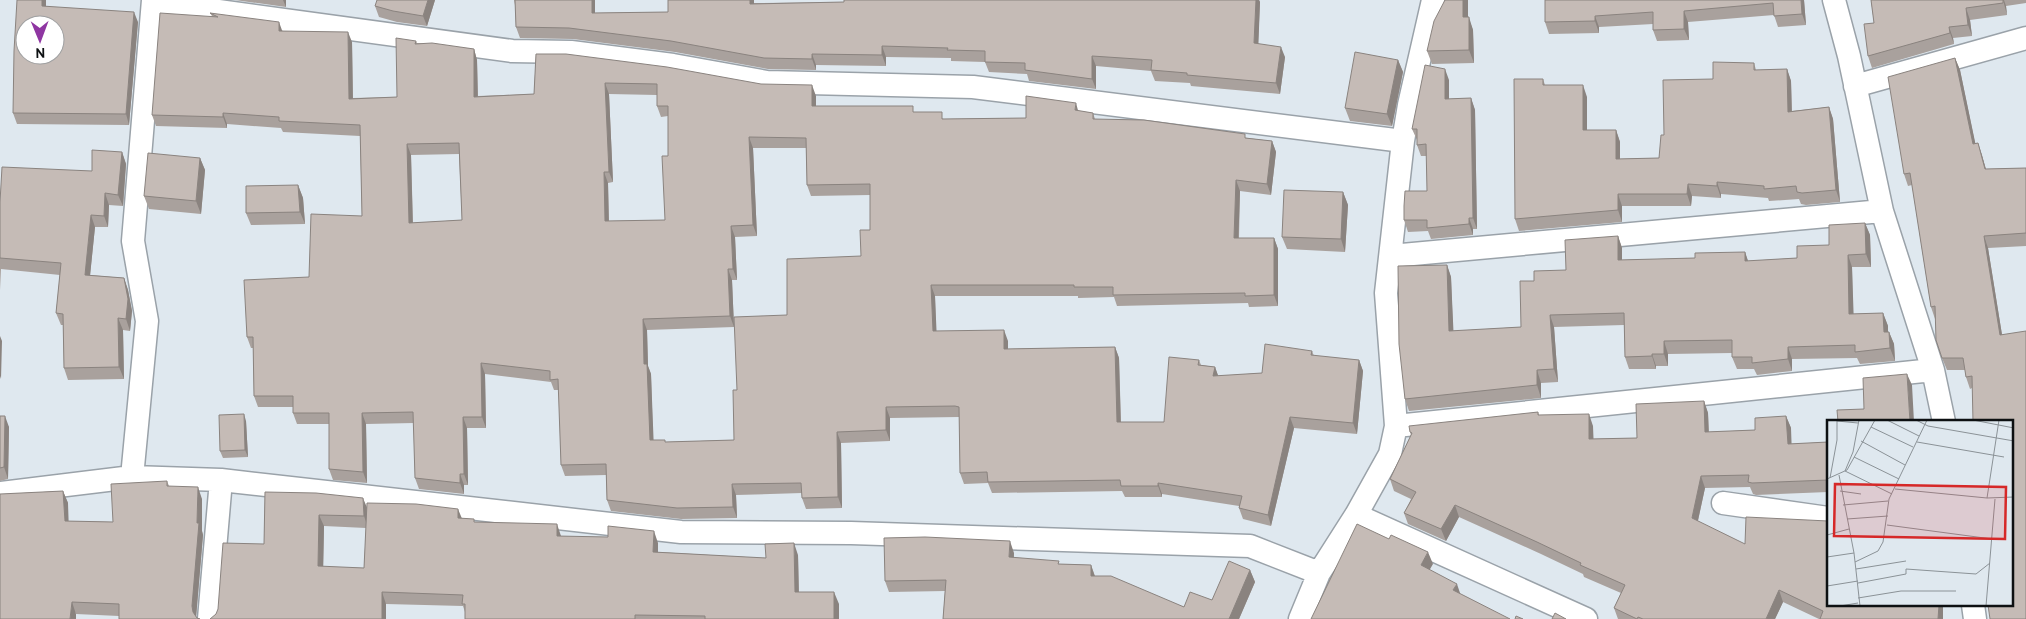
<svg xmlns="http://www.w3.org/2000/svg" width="2026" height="619" font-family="Overpass,sans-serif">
  <rect width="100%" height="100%" fill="#dfe8ef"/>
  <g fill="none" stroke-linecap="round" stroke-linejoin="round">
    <g stroke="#9aa2a9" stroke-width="25">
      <path id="minor" d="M1834,0l15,56 33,155 51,159 11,52
        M153,2l359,49 59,1 102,13 94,17 206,5 430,54
        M1855,86l171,-48
        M1391,256l491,-45
        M1396,426l537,-56
        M132,477l15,-156 -14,-80 20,-241
        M0,493l132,-16 89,3 460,52 170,1 399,13 69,27
        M1723,503l105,15
        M1356,515l230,104
        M1973,605l2,14
        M209,619l12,-139
        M1300,619l19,-46 37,-58 34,-61 6,-28 -10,-133 17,-152 6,-36 24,-105"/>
    </g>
    <use href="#minor" stroke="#fff" stroke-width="22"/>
  </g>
  <path fill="#a9a19d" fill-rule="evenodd" d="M235,0h51v7z
    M435,0l-8,26 -30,-4 -18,-5 -4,-11z
    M514,0h81v13l73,-1 86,-12v3l90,-1v-2h415l1,2 -2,42 27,13 -5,37 -89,-8 -1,-3 -35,-2 -4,-10 -55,-5v23l-67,-8 -2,-7 -38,-2 -4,-10 -34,-1v-3l-65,-1v9l-70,-1v5l-48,-1 -93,-17 -102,-13 -53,-1 -4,-11 -1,-22z
    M1445,0h23v17l5,13 1,33 -42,1 -5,-13z
    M1545,0h259l2,25 -28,2 -4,-12 -86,7 1,18 -32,1 -4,-11v-6l-54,3v6l-50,1 -4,-12z
    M1871,0h155v3l-20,3 1,9 -37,5 2,16 -19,2 1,6 -82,24 -4,-12 6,-33z
    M46,6l92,16 -9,103 -112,-1 -4,-11z
    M210,13l73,18 69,11 1,56 44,-1 19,-56 1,2 57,6 3,11 1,36 56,-2 2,-40 280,42v10l99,6 29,7 82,-1 52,-7 15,2 2,6 177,22 4,11 -5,43 -31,-4 -1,47h35l4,11v57l-29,1 -1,-4 -131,3 -3,-9 -36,1v-2h-143l1,35 72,10v8l107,-2 4,11 2,64h43l35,-62 2,5 14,2 3,9 44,-3 50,-22 2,5 45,4 4,11 -6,63 -63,-6 -23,98 -28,-7 -4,-11v-2l-77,-12v3h-37l-3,-6 -130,2 -4,-10 -24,1 -4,-11 -1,-56 -69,1v23l-49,2 1,65 -36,1 -4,-11v-5l-66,2 1,23 -56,1 -70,-8 -4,-11 -1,-25 -41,1 -4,-11 -2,-75h-5l-3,-8 -66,-8 1,54h-19l1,57h-4v9l-45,-5 -4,-11 -1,-55 -48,1 1,59 -34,-3 -4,-11v-45h-32l-4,-11v-6h-35l-4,-11 -1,-48h-2l-4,-11 62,-60 53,-61 -2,-80 -77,-4 -2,-4 -54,-4v4l-71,-2 -4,-11 60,-99zM609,94l48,1v11l4,11 7,-1v40l-3,64 -56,1 -1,-38 5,-1zM753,148h53l1,37 4,11 59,-1v35l-9,26 -74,59 -50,75 -3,50 -68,2 -13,-2 -2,-66 -3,-8 -1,-36 87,-3 -2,-47h5l-2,-43 22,-1zM459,154l3,66 -49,3 -2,-68z
    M1955,58l5,12 15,73h3l8,26 40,-1v78l-38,2 14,87 -30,53 -2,1 -4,-12 -1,-7h-18l-5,-12 -6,-39h-1l-4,-12 -19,-122 -4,1 -4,-12z
    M1398,60l5,12 -11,54 -42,-5 -5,-13z
    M1754,63l2,7 31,-1 4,12 1,30 37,-4 4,12 7,83 -34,3 -5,-1 -2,-5 -30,2 -1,-3 -47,-4v4l-29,-2 -1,10h-69v16l-103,9 -4,-12 28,-140 2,6 42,12v33h29l4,12v17l39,-1 5,-23 49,-56z
    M1449,80v19l22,-1 4,12 2,119h-4v6l-42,4 -3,-8 -20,1 -4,-12 23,-29v-35h-6l-4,-11v-5l-5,-11z
    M122,152l4,12 -3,42 -14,-1 -1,22h-13l-5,48 34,3 4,12 4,21 -2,20 -7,-1 1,49 -56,1 -4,-12 -1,-43h-2l-5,-12 4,-38 -59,-6 -1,21v-88l92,-31z
    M200,158l5,12 -4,44 -52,-5 -5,-13z
    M298,185l5,13 2,26 -54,1 -5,-12z
    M1343,192l5,13 -3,47 -58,-3 -5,-12z
    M1865,223l5,12 1,32h-19l1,47 30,-1 5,13v6h1l5,12 1,17 -35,3 -3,-6 -65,1v12l-35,4 -3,-6h-17l-5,-12v-4l-64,1v12h-12v3h-27l-4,-12 -1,-32 -70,2 4,55 -17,1v15l-132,13 -4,-12 42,-134 4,12 2,54 68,-4 13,-46 32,-11 52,-34 4,12v12l73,-2 50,-6 3,9 49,-3 32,-13z
    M1704,401l4,12 1,19 46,-2 31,-14 5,12v16l37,-2v50l-72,3 -3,-1 -3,-7 -45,1 -7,33 130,84h115v14h-124l-36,-17 -8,17h-157l-4,-11 7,-15 -37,-16 -1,-3 -42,-20 -82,-37 -13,24 -38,-17 -4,-11 7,-14 -17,-8 -4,-12 21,-44 -1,-3 128,-20 1,3 54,11v13l44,-1z
    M0,416l9,11 -1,52 -8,2z
    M246,421l2,36 -25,1 -3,-7z
    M167,481l2,5 33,13v32l1,4 -7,82 -77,-1 -43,-2 -72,-120 59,-3 5,12v18l45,1z
    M265,492l102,15 95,12h12v3l87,14 97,7v9l108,6 32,-3 1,37 40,12v15h-374v-7l-2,-6 -77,-2 -170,10 48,-70zM324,526l42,2 -2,40 -41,-1z
    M1014,553v5l46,6 31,1 4,11 89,31 28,-7 38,-30 5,12 -16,37h-296l2,-28 -56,1 -4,-11z"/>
  <path fill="#8a837f" d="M42,0h4v17l-4,-11z
    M283,0h3v7z
    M428,0h7l-8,26 -4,-10z
    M592,0h3v24l-3,-11z
    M750,0h4v14l-4,-10z
    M1256,0h3l1,2 -2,52 -4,-11z
    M1463,0h5v30l-5,-13z
    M1801,0h3l2,25 -4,-11z
    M2003,0h1l2,6 1,9z
    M1966,8l4,12 2,16 -4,-11z
    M1684,11l4,11 1,18 -5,-11z
    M134,12l4,10 -9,103 -3,-11z
    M1595,16l4,11v6l-4,-12z
    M1469,17l4,13 1,33 -5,-13z
    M279,22l4,11 -4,-2z
    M1949,27l4,11 1,6 -4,-11z
    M348,32l4,10 1,67 -4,-10z
    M882,46l4,11v9l-4,-11z
    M1281,47l4,10 -5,37 -4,-11z
    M474,49l3,11 1,48 -4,-11z
    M812,54l4,11v5l-4,-11z
    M1092,56l4,10v23l-4,-10z
    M1955,58l5,12 18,86 -5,-12z
    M1398,60l5,12 -11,54 -5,-12z
    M1445,69l4,11v30l-4,-11z
    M1787,69l4,12 1,43 -4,-12z
    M605,83l4,11 4,88 -4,-10z
    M812,85l4,11v21l-4,-11z
    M1583,85l4,12v45l-4,-12z
    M1471,98l4,12 2,119 -4,-11z
    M1076,103l3,11 -4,-4z
    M1829,107l4,12 7,83 -4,-12z
    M223,113l4,11v4l-4,-11z
    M1616,130l4,12v29l-4,-12z
    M749,137l4,11 4,88 -4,-11z
    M1272,141l4,11 -5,43 -4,-11z
    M1978,143l4,12 7,26 -4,-12z
    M407,144l4,11 2,79 -4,-11z
    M122,152l4,12 -3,42 -5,-11z
    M200,158l5,12 -4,44 -5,-13z
    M604,172l4,11 1,49 -4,-11z
    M1236,180l4,11 -2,58 -4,-11z
    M1717,182l4,12v4l-4,-12z
    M1688,184l4,12 -1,10 -4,-12z
    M298,185l5,13 2,26 -5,-12z
    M1343,192l5,13 -3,47 -4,-13z
    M105,193l4,12 -1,22 -4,-11z
    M1618,194l4,12v16l-4,-12z
    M91,215l4,12 -6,59 -4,-11z
    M1469,218l4,11v6l-4,-11z
    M1865,223l5,12 1,32 -5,-13z
    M731,226l4,11 2,43 -4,-11z
    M1618,236l4,12v24l-4,-12z
    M1984,236l4,12 16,99 -4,-12z
    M1274,238l4,11v57l-4,-11z
    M1745,252l4,12 -4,-3z
    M1848,255l4,12 2,59 -5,-12z
    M1447,265l4,12 3,66 -5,-12z
    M728,269l4,11 2,47 -4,-11z
    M124,278l4,12 4,21 -2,20 -4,-12z
    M931,285l4,11 2,46 -4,-11z
    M1883,313l5,13v19l-4,-13z
    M1550,315l4,12 4,55 -4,-13z
    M118,318l5,12 1,49 -5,-12z
    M643,319l4,11 1,36 3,8 3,77 -4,-11 -6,-76z
    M1004,330l4,11v18l-4,-10z
    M1889,332l5,12 1,17 -5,-13z
    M0,336l2,5 -1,38 -1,-3z
    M1664,341l4,13v12l-4,-12z
    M1115,347l4,11 2,75 -4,-11z
    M1788,347l4,12v12l-4,-12z
    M1652,354l4,12v3l-4,-13z
    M1359,360l4,11 -6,63 -4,-11z
    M481,363l4,11 1,54 -4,-11z
    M1215,367l4,11 -6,-2z
    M1537,370l4,13v15l-4,-13z
    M1907,374l5,11 2,37h-4z
    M1704,401l4,12 1,31 -4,-12z
    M886,407l4,11v23l-4,-11z
    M362,413l4,11 1,59 -4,-11z
    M244,414l2,7 2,36 -3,-7z
    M1589,414l4,12 1,25 -5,-12z
    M5,416l4,11 -1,52 -4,-12z
    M1786,416l5,12 1,28 -4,-12z
    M463,417l4,11 1,57 -4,-11z
    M1290,417l4,11 -23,98 -3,-11z
    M837,432l4,11 1,65 -4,-11z
    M460,474l4,11v9l-4,-11z
    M1701,476l4,12 -9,41 -4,-11z
    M1158,483l4,11v3l-4,-11z
    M732,484l4,11 1,23 -4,-11z
    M198,487l4,12v32l1,4 -7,83 -3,-6 -1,-6 5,-83z
    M63,491l5,12 1,30 -4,-12z
    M363,498l5,12v18l-4,-12z
    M1455,505l4,12 -13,24 -5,-12z
    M458,509l5,12 -5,-3z
    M319,515l5,11 -1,52 -5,-12z
    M557,524l4,12h-4z
    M654,531l4,12v21l-5,-12z
    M1010,541l4,12 -1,16 -4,-12z
    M794,543l4,12 1,49 -4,-12z
    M1428,552l5,12 -7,12 -5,-11z
    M1091,565l4,12 -4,-1z
    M1250,570l5,12 -16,37h-10z
    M1457,584l4,12 -8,-6z
    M1779,590l4,12 -8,17h-9z
    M382,592l4,12v15h-4z
    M834,592l5,12v15h-5z
    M72,602l4,12v5h-6z
    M1939,605h4v14h-5z"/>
  <path fill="#c5bbb6" stroke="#8a837f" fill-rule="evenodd" d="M17,0h25v6l92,6 -8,102 -113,-1 1,-62zM25,25h30v30h-30z
    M377,0h51l-5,16 -30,-5 -18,-5z
    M515,0h77v13l76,-1v-12h82v4l94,-2v-2h412l-2,43 27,4 -5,36 -89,-8v-2l-36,-3 1,-10 -60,-4v23l-67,-9v-7l-40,-1v-11l-38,-1 1,-2 -66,-2v9l-70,-1v5l-48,-1 -93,-17 -102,-13 -53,-1z
    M1445,0h18v17h6v33l-42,1 7,-30z
    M1545,0h256l1,14 -28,2 -1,-13 -89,8v18l-31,1v-18l-58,4v5l-50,1z
    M1871,0h132v3l-37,5 2,17 -19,2 1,6 -82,23 -4,-32 10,-1z
    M160,13l58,4 -8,-4 69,9v9l69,1 1,67 48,-2 -1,-59 20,3 -1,3 17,-1 42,6v48l60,-3 2,-40h30l101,13 94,17 51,1v21h101v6h29v7l84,-1v-22l50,7 -1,7 18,3v6l51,1 101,14v4l27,3 -5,43 -31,-4 -2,58h40v57l-29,1v-3l-132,2v-8h-39v-2h-143l2,46 71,-1v19l111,-2 2,75h47l5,-65 30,3 -1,5 17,2 -2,9 49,-3 3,-29 47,7 -1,4 48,5 -6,63 -63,-6 -22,98 -29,-7 3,-12 -84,-13v3h-37l-1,-6 -132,2 -1,-10 -27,1 -1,-66 -4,-1 -69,1v23l-49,2 1,65 -36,1 -1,-15 -69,1 1,23 -56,1 -70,-8 -1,-36 -45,1 -3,-86 -8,1v-9l-69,-8 1,54h-19l1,57h-4v9l-45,-5 -2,-66 -51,1 1,59 -34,-3v-56h-36v-17h-39l-1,-59h-6l-3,-57 65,-3 2,-63 51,2 -2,-91 -81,-4v-4l-56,-4v4l-71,-2zM605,83l52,1v22h11v50h-6l3,64 -60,1 -1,-49h5zM749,137l57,1 1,47 63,-1v46h-10l1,26 -74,3v56l-53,2 3,73h-4l1,50 -69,2v-2h-15l-3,-76h-3l-1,-45 87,-3 -2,-47h5l-2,-43 22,-1zM459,143l3,77 -53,3 -2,-79z
    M1355,52l43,8 -11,54 -42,-6z
    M1955,58l18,86 5,-1 7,26 41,-1v65l-42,3 16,99 26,-4v288h-36l-2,-14h24v-183h-39l-1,-46 -6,1 -3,-19h-21l-6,-18 -1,-34 -4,1 -21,-134 -6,1 -16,-97z
    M1713,62l41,1v7l33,-1 1,43 41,-5 7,83 -34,3 -5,-1 -1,-6 -32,3v-3l-47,-4v4l-29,-2 -1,10h-69v16l-103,9 -1,-140h29v6h40v45h33v29l43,-1 2,-23h3l-1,-55 50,-1z
    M1425,65l20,4v30l26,-1 2,120h-4v6l-42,4v-8h-23v-14l1,-15h22l-1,-47 -9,1v-16h-5z
    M92,150l30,2 -4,43 -13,-2 -1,23 -13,-1 -6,60 39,3 4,21 -2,20 -8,-1 1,49 -55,1 -1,-54 -7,-1 5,-50 -61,-5v-56l2,-35 90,4z
    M148,153l52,5 -4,43 -52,-5z
    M298,185l2,27 -54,1v-27z
    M1284,190l59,2 -2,47 -59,-2z
    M1865,223l1,31 -18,1 1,59 34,-1 1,19h5l1,16 -35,4v-7l-67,2v12l-36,4v-6h-20v-17l-68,1v13h-12v2l-27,1 -1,-44 -74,2 4,54 -17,1v15l-132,14 -6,-55 -1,-78 49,-1 2,66 72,-4 -1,-46h14v-10l32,-1 -1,-30 53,-4v24l77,-2v-5l50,-1v9l52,-3v-12l32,-1v-20z
    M1907,374l3,48h-72l-1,-12 27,-1 -1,-31z
    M1704,401l1,31 50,-2v-12l31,-2 2,28 40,-2v38l-76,3 -4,-1 1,-7 -48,1 -9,42 53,26 1,-27 82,4v84h111l-1,14h-118l3,-8 -44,-21 -13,29h-123l-5,-2 -1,2 -23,-11 11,-23 -45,-20 1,-2 -44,-21 -82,-37 -14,24 -37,-16 12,-21 -26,-13 22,-46 -2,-1 -1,-6 129,-14v3l51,-1v25l48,-1 -1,-34z
    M244,414l1,36 -25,1 -1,-36z
    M0,416h5l-1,51 -4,1z
    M167,481v5l31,1 -1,36h2l-7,83 1,6 4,6 3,1h-81v-15l-47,-2 -2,17h-70v-125l63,-3 2,30 48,1 -2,-38z
    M265,492l51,1 47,5 1,18 -45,-1 -1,51 46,2 3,-65 49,1 42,5v9l16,1v3l83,2v12l51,1v-11l46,5 -1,21 113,6 -1,-14 29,-1 1,49h39v27h-129v-3l-70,-1v4h-170v-15h-3l1,-9 -81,-3v27h-172l6,-5 2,-5 5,-66 41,1z
    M1357,524l32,15 2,-4 37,17 -7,13 36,19 -4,6 57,29h-199z
    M925,537l85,4 -1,16 50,4 -1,3 33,1v11h20l73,31 6,-15 22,8 17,-39 21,9 -21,49h-286l3,-39 -61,1 -1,-43z
    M1555,613l11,6h-14z
    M1516,616l7,3h-8z"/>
  <g transform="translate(1827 420)">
    <rect width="186" height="186" fill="#dfe8ef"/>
    <path fill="none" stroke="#8b9297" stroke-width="1" d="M32,0l-6,32 -8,19 47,23M60,0l32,16M89,0l12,6 86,15M146,0l41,8M10,1l21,2M44,7l42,20M34,21l44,24M90,22l87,15M27,37l45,22M12,55l15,78 6,53M3,58l7,-38v-20M0,59l20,-9 28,-50M68,69l92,9 27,-1M13,71l21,3M160,78l12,-78M16,85l45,-4M20,99l41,-3M60,105l105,14M0,115l22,-6M0,137l27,-4M28,142l23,-11 5,-9 6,-43 38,-79M29,149l50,-8M31,163l48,-9v-5l70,5 14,-11M0,166l31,-5M31,178l43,-7h55M13,186l18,-3M159,186l9,-107"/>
    <path fill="#d62828" fill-opacity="0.15" stroke="#d62828" stroke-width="2.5" d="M8,64l171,3 -1,52 -171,-3z"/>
    <rect width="186" height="186" fill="none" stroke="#0d1012" stroke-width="2.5"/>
  </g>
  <g transform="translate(40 40) rotate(179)"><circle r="24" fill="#ffffff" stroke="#9e9fa0"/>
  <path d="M0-4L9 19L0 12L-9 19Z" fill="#8f36a2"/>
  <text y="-8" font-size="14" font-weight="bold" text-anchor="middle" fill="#0d1012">N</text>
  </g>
</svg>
